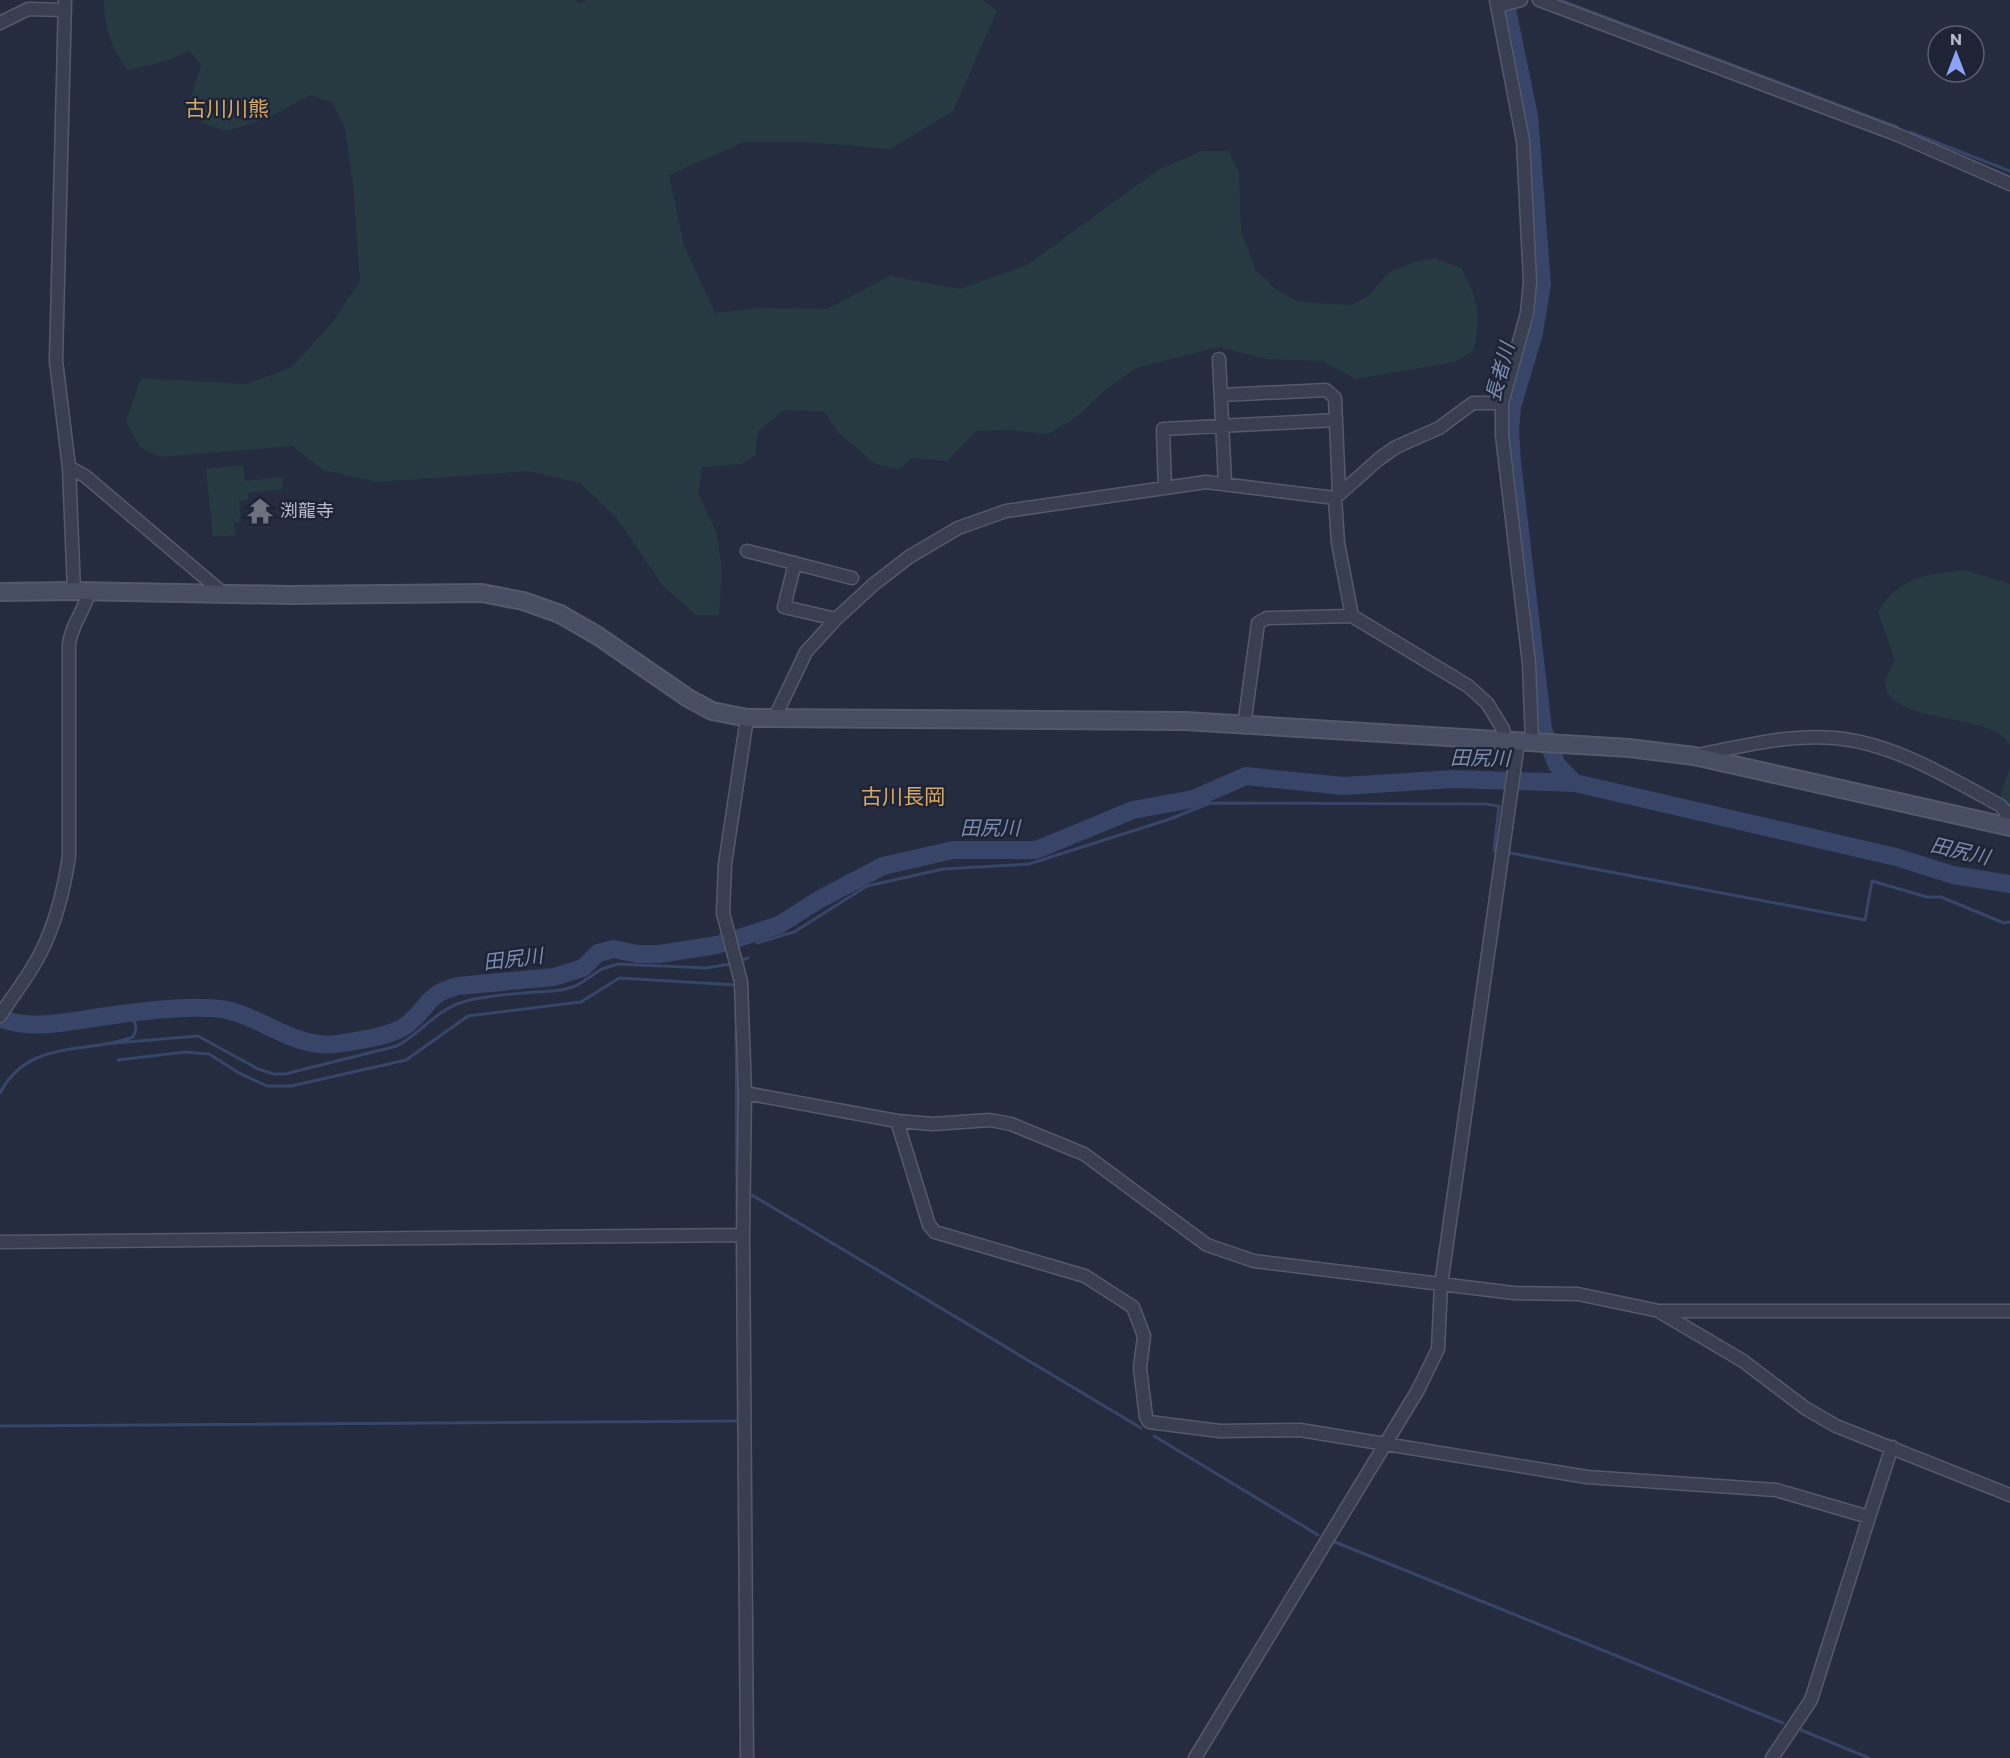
<svg xmlns="http://www.w3.org/2000/svg" width="2010" height="1758" font-family="Commissioner,'Noto Sans JP',sans-serif">
  <rect width="100%" height="100%" fill="#252c40"/>
  <path fill="#273a41" d="M104,0h471l6,3 7,-3h395l14,11 -44,100 -63,38 -83,-7h-63l-75,33 15,70 31,68 46,-5 66,1 63,-33 70,13 67,-24 131,-95 44,-19h27l10,23 2,56 14,40 23,21 21,11 52,3 17,-9 21,-24 26,-10 20,-4 26,10c17,31 21,49 12,83l-19,11 -98,17 -33,-18 -56,-2 -48,-12 -83,21 -31,22 -30,28 -27,16 -39,-4 -33,1 -29,30 -35,-3 -13,11 -24,-5 -37,-32 -13,-20 -41,-2 -26,21 -3,24 -14,9 -39,3 -4,25 18,40 6,36 -3,47h-23l-33,-29 -47,-69 -36,-34 -51,-12 -152,11 -54,-12 -30,-24 -133,11 -20,-10 -14,-25 15,-44 106,6 45,-17 40,-44 28,-42 -7,-98 -8,-55 -13,-26 -22,-7 -42,23 -42,13 -24,-8 -11,-26 10,-31 -11,-16 -20,10 -42,10c-18,-22 -23,-43 -24,-70z
    M243,465l2,16 37,-4 1,12 -35,4 1,7 -10,1 2,21 -7,1 1,12 -22,2 -7,-68z
    M1964,570l46,14v161c-18,-31 -89,-20 -118,-47 -4,-3 -6,-11 -8,-16l11,-22 -17,-48c21,-36 48,-37 86,-42z
    M2010,768v40l-11,-8z"/>
  <g fill="none" stroke-linecap="round" stroke-linejoin="round">
    <path stroke="#384468" stroke-width="3" d="M1560,0l337,127
      M1910,132l100,39
      M1510,853l355,67 7,-39 55,16h14l63,26 6,-1
      M757,943l37,-11 73,-46 76,-17 86,-5 141,-45 40,-16 275,1 14,2 -5,44 4,1
      M742,960l6,-2
      M736,1009l1,203
      M103,1044l95,-8 60,33 16,5h11l112,-28c21,-11 37,-33 60,-42 25,-10 76,-11 105,-14l14,-4 26,-17 16,-5 88,4 25,-4
      M118,1060l67,-8 24,2 30,19 28,13h24l115,-26 62,-44 113,-14 38,-24 117,7v2
      M0,1093c29,-55 85,-38 133,-56l3,-8 -3,-17
      M752,1195l389,233
      M0,1426l741,-5
      M1154,1436l164,99
      M1335,1542l448,181
      M1801,1730l68,28"/>
    <path stroke="#384468" stroke-width="18" d="M1505,0l24,116 13,168 -8,49 -22,74 -2,23 2,32 31,267 14,36 18,18
      M0,1018c33,14 74,2 108,-2 33,-5 67,-9 100,-8 50,0 82,45 135,35 18,-3 50,-7 65,-19 22,-18 18,-30 50,-38l96,-9 29,-9 15,-15 16,-4 23,5h22l58,-9 62,-20 41,-26 63,-33 70,-16h83l97,-40 60,-11 53,-23 97,10 111,-7 121,4 321,74 57,18 57,9"/>
    <g stroke="#545a6a" stroke-width="15">
      <path id="street" d="M65,0l-9,361 13,106 5,124
        M1496,0l27,141 7,141 -3,31 -25,90v32l27,228 3,80
        M1539,0l359,135 112,49
        M1498,6l23,-6
        M0,23l28,-14 37,1
        M1219,359l6,124
        M1221,395l105,-5 9,8 4,95
        M69,467l16,9 139,118
        M1165,488l-2,-59 173,-9
        M747,551l105,27
        M795,563l-11,44 52,12
        M1352,616l-14,-73 -3,-45 44,-39 17,-12 43,-19 34,-25h29
        M774,719l32,-67 30,-33 38,-35 35,-27 49,-29 48,-17 200,-29 129,16
        M1244,726l14,-103 9,-5 85,-2 116,70 19,17 16,26 3,13
        M1698,755c44,-9 92,-21 137,-17 58,5 115,40 166,68l5,6v14
        M0,1016c13,-21 29,-40 40,-62 16,-31 24,-64 29,-98v-211c2,-21 16,-34 20,-54
        M745,1093l152,28 36,3 57,-4 21,4 73,30 123,91 47,16 260,32 64,1 81,17h351
        M897,1121l32,104 6,7 150,44 48,31 11,29 -4,32 6,49 3,5 71,9 80,-1 287,47 189,13 93,27 23,-70
        M743,1235l4,523
        M0,1242l743,-7 2,-142 -4,-111 -18,-69 2,-49 22,-146
        M1660,1312l83,49 62,47 31,18 174,69
        M1195,1758l223,-368 20,-41 3,-64 77,-542
        M1772,1758l39,-58 58,-183"/>
    </g>
    <g stroke="#545a6a" stroke-width="20">
      <path id="secondary" d="M0,592l74,-1 215,4 193,-2 41,8 37,13 38,22 90,62 24,13 35,7 438,3 444,27 65,8 316,71"/>
    </g>
    <use href="#street" stroke="#393f50" stroke-width="12"/>
    <use href="#secondary" stroke="#474d63" stroke-width="16"/>
  </g>
  <defs>
    <g id="temple-bare" transform="scale(2.07)"><path d="M0-6L5-2H3V0L6.5 2.5H4V6H1.5V3h-3V6H-4V2.5H-6.5L-3 0V-2H-5Z" fill="#6b7280" stroke="#1e2435" stroke-width="2.5" paint-order="stroke"/></g>
  </defs>
  <g fill-rule="evenodd">
    <use href="#temple-bare" x="260" y="511"/>
  </g>
  <g text-anchor="middle" stroke-width="5" stroke-linejoin="round" paint-order="stroke">
    <g font-size="18" fill="#b6baca" stroke="#1e2435" text-anchor="start">
      <text x="280" y="517">渕龍寺</text>
    </g>
    <g font-size="20" font-style="italic" fill="#7c8bb2" stroke="#1e2435">
      <text transform="translate(1500 372) rotate(-75)" y="7">長者川</text>
      <text transform="translate(1480 758) rotate(1)" y="7">田尻川</text>
      <text x="990" y="835">田尻川</text>
      <text transform="translate(1960 851) rotate(13)" y="7">田尻川</text>
      <text transform="translate(513 959) rotate(-7)" y="7">田尻川</text>
    </g>
    <g font-size="21" fill="#d7aa64" stroke="#1e2435">
      <text x="227" y="116">古川川熊</text>
      <text x="903" y="804">古川長岡</text>
    </g>
  </g>
  <g transform="translate(1956 54)"><circle r="28" fill="#1e2435" stroke="#5b6071" stroke-width="1.5"/>
  <path d="M0-4.5L10 22L0 15L-10 22Z" fill="#8ca3f9"/>
  <text y="-9" font-size="16" font-weight="bold" text-anchor="middle" fill="#b6baca">N</text>
  </g>
</svg>
